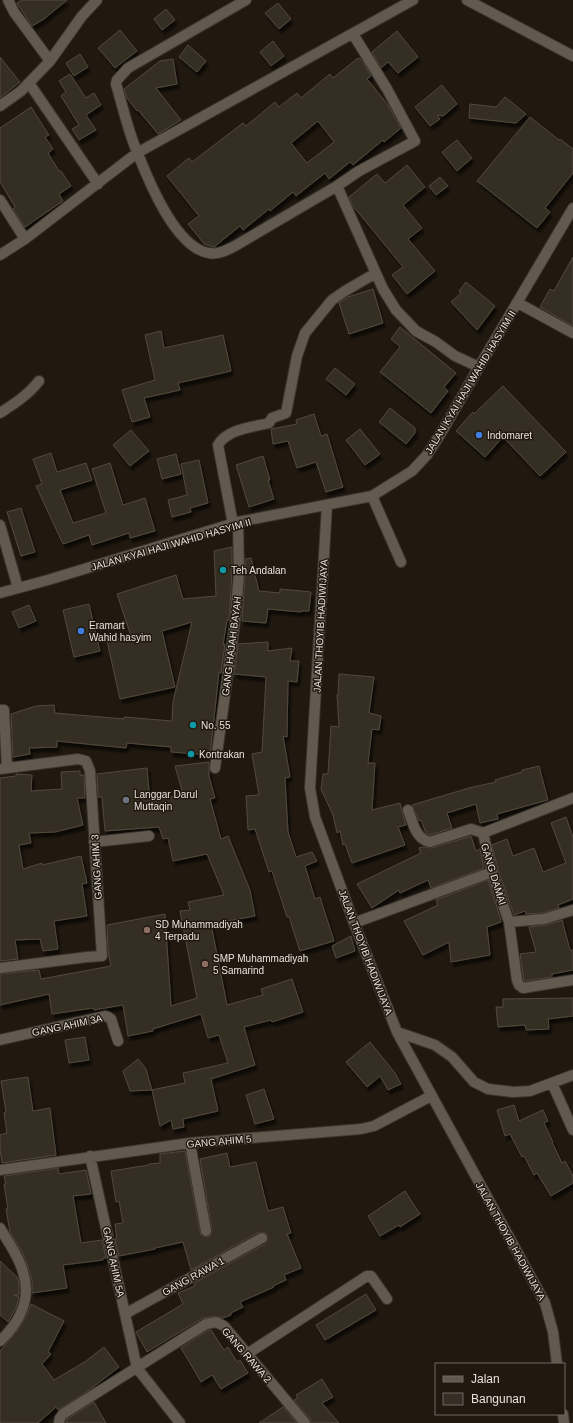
<svg xmlns="http://www.w3.org/2000/svg" width="573" height="1423" font-family="Arial,sans-serif">
  <defs>
    <filter id="shadow"><feDropShadow dx="2.5" dy="4.5" stdDeviation="1" flood-color="#0009"/></filter>
  </defs>
  <rect width="100%" height="100%" fill="#211910"/>
  <path fill="#362e24" stroke="#52493e" fill-rule="evenodd" filter="url(#shadow)" d="M22,0h45l-23,19 -12,7 -15,-23z
    M278,3l13,16 -12,10 -14,-16z
    M166,9l9,11 -13,10 -8,-11z
    M120,30l17,21 -22,17 -17,-20z
    M397,31l21,26 -20,16 -10,-11 -7,6 -9,-16z
    M273,41l11,15 -13,10 -11,-14z
    M188,45l18,16 -9,11 -18,-15z
    M80,54l8,13 -14,9 -8,-13z
    M0,57l20,25 -20,16z
    M358,58l4,2 9,16 -4,3 21,26 13,23 -17,14 -1,-2 -30,25 -3,-3 -21,17 -4,-6 -29,23 -3,-4 -23,19 -1,-2 -26,21 -3,-4 -26,21 -10,-3 -16,-20 11,-8 -32,-40 22,-18 3,4 51,-39 3,3 29,-24 4,5 18,-14 4,5 29,-24 3,4zM318,121l16,21 -27,21 -16,-20z
    M173,59l4,25 -21,4 25,32 -23,14 -20,-24 -1,1 -10,-13 -3,-9 36,-28z
    M70,74l16,24 8,-5 7,12 -15,10 10,15 -17,10 -7,-11 7,-4 -18,-29 5,-4 -7,-11z
    M442,85l15,19 -14,12 -6,-1 3,4 -10,7 -15,-19z
    M505,97l21,17 -10,9 -47,-5 1,-14 26,3z
    M31,107l18,28 -4,2 8,12 -5,4 11,18h2l10,15 -12,8 4,7 -38,26 -12,-18 2,-2 -15,-25v-54z
    M530,117l29,23 1,-1 13,10v24l-28,35 5,4 -13,16 -60,-47z
    M457,140l15,18 -15,13 -15,-19z
    M407,165l18,22 -22,18 19,23 -14,11 27,32 -28,23 -15,-19 11,-8 -51,-62 -3,-8 28,-23 8,9z
    M440,177l8,9 -12,9 -7,-9z
    M573,257v69l-33,-19 10,-18 4,2z
    M466,282l29,24 -18,24 -26,-28 10,-9 -2,-2z
    M373,289l10,34 -34,11 -10,-31 9,-6z
    M400,327l56,46 -12,14 4,4 -17,22 -51,-41 20,-25 -9,-8z
    M161,331l3,17 59,-13 8,36 -53,12 2,7 -36,8 6,19 -18,5 -10,-32 33,-10 -10,-45z
    M335,368l20,16 -9,11 -20,-16z
    M503,386l63,66 -26,24 -37,-39 -18,20 -29,-26 17,-19 1,2z
    M390,408l25,20v5l-9,11 -27,-22z
    M314,414l7,22 6,-2 16,53 -17,5 -10,-30 -19,6 -9,-27 -15,3 -2,-15 26,-5 -1,-4z
    M360,429l20,25 -15,11 -19,-25z
    M131,430l18,21 -19,15 -17,-21z
    M51,453l6,19 29,-9 6,17 -32,10 13,33 33,-10 -14,-44 18,-6 13,42 22,-7 10,33 -25,7 -1,-5 -37,12 -3,-10 -26,9 -27,-58 6,-2 -9,-25z
    M176,454l5,20 -19,5 -5,-20z
    M263,456l7,24h-2l6,19 -25,8 -13,-42z
    M199,460l9,43 -18,5 1,4 -19,5 -4,-17 19,-5 -6,-31z
    M21,508l14,44 -14,4 -14,-44z
    M232,547v25l-3,48h-2l-4,25 2,-1 -4,29 -2,-1 -9,83 -39,-3v-5l-44,-4 -1,5 -69,-7v6l-28,1 1,6 -17,3 -2,-43 25,-8 18,-1 1,8 69,6v-2l48,4 1,-19 19,-80 -30,9 13,56 -55,12 -13,-58 24,-5 -14,-42 59,-19 7,24 33,-3 -2,-45z
    M251,558l8,33 21,2v-4l31,3 -2,19h-8v1l-33,-3 -2,14 -24,-2 3,-48v-14z
    M89,604l11,47 -26,6 -11,-47z
    M29,605l7,16 -17,7 -7,-16z
    M268,642v9l24,-3 -2,13h9l-2,21 -9,-1 -1,56 -4,-1 7,41 -5,1 3,54 8,25 16,-5 5,9 -12,5 10,33 5,-2 14,44 -34,10 -11,-34h-2l-15,-46 -3,1 -14,-43 -7,1 -2,-34 13,-1 -7,-41 10,-2 4,-75 -32,-3 4,-30z
    M339,674l35,3 -5,36 12,3 -2,14 -7,-1 -4,34h7l-3,47 28,-7 6,22 -8,2 7,18 -53,18 -7,-19 -2,1 -3,-14 -3,2 -4,-18 -12,-26 2,-15h5l3,-48 8,1 -2,-32h1z
    M209,762v14l6,22 -5,1 11,40 7,-3 22,54 5,26 -44,8 16,81 36,-10 -2,-6 31,-10 11,33 -31,10 -1,-2 -27,7 11,38 -44,14 7,32 -35,8 1,8 -11,2 -2,-9 -11,6 -8,-36 33,-7 -2,-10 45,-10 -9,-28 -11,3 -7,-24 -48,15v2l-25,5 -5,-31 -29,5 -1,-2 -41,6 -3,-20 -49,11v-31l39,-4 2,9 70,-13 -3,-15 -1,-26 58,-11 6,92 26,-8 -17,-87 10,-1 -2,-8 36,-7 -17,-41 -34,7 -5,-23 -5,1 -4,-12 -54,4 -3,-34h-4l-1,-23 50,-6 3,34 33,-8 -8,-28z
    M539,766l9,34 -51,14 1,5 -18,4 -4,-19 -29,9 5,15 -22,7 -4,-2 -5,-13 -2,1 -7,-16 57,-17 27,-6 -1,-2 27,-8v-2z
    M80,771v4h4l1,23h-8l6,27 -28,7 -26,1 2,10 -12,2 4,24 19,-6v2l39,-9 6,27 -5,1 5,32 -33,5 4,28 -15,2 -3,-12 -25,1 3,19 -18,2v-183l16,-2v-2l16,1 -1,16 31,-2 -1,-17z
    M566,817l7,20v62l-15,6 1,3 -16,5 -17,1 -1,-3 -11,4 -16,-45 -6,-25 15,-6 6,17 21,-8 9,24 23,-9 -15,-40z
    M471,836l5,15 4,-2 4,19 -53,20 -3,-8 -28,13 -1,-3 -27,18 -15,-24 64,-31 -2,-5 4,-1 9,1z
    M488,880l13,40h-1l1,2 -14,5 3,28 -39,7 -2,-20 -26,13 -19,-34 34,-16 -2,-5z
    M562,920l8,30h3v20l-21,4v3l-28,4 -4,-27 16,-2 -7,-25 17,-2z
    M351,936l4,15 -19,7 -4,-12z
    M573,998v18l-25,3 1,10 -23,1 -1,-5 -27,2 -2,-20h7v-8z
    M85,1037l4,23 -20,3 -4,-23z
    M370,1042l25,31 6,11 -13,6 -8,-14 -13,11 -21,-25z
    M138,1059l8,10 6,21 -22,1 -7,-20z
    M28,1077l5,34 17,-3 6,47 -54,8 -2,-14v-14l7,-2 -3,-20 2,-1 -5,-31z
    M264,1089l10,30 -19,5 -9,-29z
    M514,1105l5,16 24,-11 5,11 -4,2 9,19h-1l10,21 3,-2 8,15v7l-22,13 -14,-23 -3,2 -10,-19 -2,1 -12,-23 -5,2 -8,-26z
    M185,1151l15,81 1,3 7,2 2,-1 2,-6 -12,-71 27,-6 3,14 26,-5 12,49 15,-4 8,26 -4,1 14,34 -17,7 2,5 -13,6 1,1 -34,15 3,5 -12,6v2l-8,3 -8,-2 -12,2 -56,34 -11,-20 47,-28 -5,-11 17,-7 -1,-3 71,-39 3,-6 -2,-5 -7,-1 -68,38 -8,-28 -28,6v1l-36,7 -4,-17h2l-2,-15 8,-1 -4,-22 -3,1 -5,-31 38,-6v-1l11,-1v-9z
    M58,1168l1,6 27,-4 5,24 -18,2 8,47 21,-3 4,18h-3v2l-40,5 4,23 -35,5v-13l-5,-16 -5,-12 -12,-20 -4,-23h2l-4,-25h2l-2,-8z
    M405,1191l15,23 -20,13 -1,-2 -19,11 -12,-20z
    M0,1261l17,16 2,6v12h-5l5,2 -1,3 -2,8 -8,14 -8,-7z
    M366,1294l10,16 -51,30 -9,-15z
    M31,1304l33,17 -16,31 3,2 -9,10 12,16 32,-19 18,-14 15,20 -31,24 -30,19 -2,-3 -18,16h-38v-72l18,-21 10,-17z
    M208,1330h3l13,20 4,-3 9,15 3,-2 8,13 -27,16 -9,-14 -11,7 -20,-34z
    M322,1379l11,18 -11,6 17,20h-28l-1,-4 -16,-19 4,-2 -2,-3z
    M94,1402l12,21h-40l1,-4z
    M283,1407l14,16h-38z"/>
  <g fill="none" stroke-linecap="round" stroke-linejoin="round">
    <g stroke="#3b3631" stroke-width="12">
      <path id="minor" d="M8,0l6,12 36,49
        M246,0l-118,68 -11,12 -1,4c7,23 12,48 22,70 11,28 38,94 71,99 9,2 18,-3 26,-7l102,-60 46,103 13,21 20,21 20,11 19,14 24,11
        M467,0l106,56
        M29,83l69,101
        M0,106l21,-15 29,-30 32,-45 15,-16
        M337,186l22,-15 56,-30 -28,-52 -34,-55
        M0,200l25,39
        M0,255l25,-16 112,-86 276,-153
        M518,303l55,30
        M0,413c14,-9 28,-18 39,-32
        M372,496l29,66
        M327,505l-17,283 5,29 39,106 43,109 148,271 8,29 4,32
        M233,524l-15,-79c9,-16 35,-18 51,-22l3,-5 14,-5 11,-57 8,-23 27,-33 13,-9 31,-18
        M0,525l18,63
        M0,593l48,-13 190,-58 134,-26 40,-25 15,-16 14,-22 38,-66 94,-159
        M0,710h4l3,58
        M215,768l20,-147 4,-49 -1,-50
        M0,769l78,-10 8,2 4,10 12,185 -15,1 -87,11
        M573,798l-90,35 9,39 17,50 35,-3 29,-9
        M408,810c5,12 7,29 22,32l41,-13 12,4
        M94,842l55,-6
        M509,922l8,58 2,5 4,3 50,-8
        M354,923l138,-51
        M397,1032l38,13 17,12 22,25 14,7 25,3 17,-1 43,-16
        M0,1040l105,-24 3,1 3,2 7,22
        M552,1083l21,47
        M190,1143l16,88
        M90,1156l47,212 43,55
        M0,1170l190,-27 171,-14 13,-3 57,-30
        M0,1228c8,14 19,28 23,44 9,27 -4,51 -23,69
        M125,1314l137,-76
        M247,1354l120,-78h4l16,23
        M563,1414l1,9
        M59,1423l1,-5 3,-4 143,-90 10,-2 8,4 81,97"/>
    </g>
    <use href="#minor" stroke="#625a4e" stroke-width="10"/>
  </g>
  <g fill="#3f7fe0" stroke="#211910" stroke-width="1.5">
    <circle cx="479" cy="435" r="4"/>
    <circle cx="81" cy="631" r="4"/>
  </g>
  <g fill="#0f9aa8" stroke="#211910" stroke-width="1.5">
    <circle cx="223" cy="570" r="4"/>
    <circle cx="193" cy="725" r="4"/>
    <circle cx="191" cy="754" r="4"/>
  </g>
  <circle fill="#6b7280" stroke="#211910" stroke-width="1.5" cx="126" cy="800" r="4"/>
  <g fill="#8d6e63" stroke="#211910" stroke-width="1.5">
    <circle cx="147" cy="930" r="4"/>
    <circle cx="205" cy="964" r="4"/>
  </g>
  <g text-anchor="middle" stroke-width="3" stroke-linejoin="round" paint-order="stroke">
    <g font-size="10" fill="#e7e2dc" stroke="#211910">
      <text transform="translate(470 382) rotate(-59)" y="4">JALAN KYAI HAJI WAHID HASYIM II</text>
      <text transform="translate(171 544) rotate(-16)" y="4">JALAN KYAI HAJI WAHID HASYIM II</text>
      <text transform="translate(320 626) rotate(-87)" y="4">JALAN THOYIB HADIWIJAYA</text>
      <text transform="translate(231 646) rotate(-83)" y="4">GANG HAJAH BAYAH</text>
      <text transform="translate(96 867) rotate(-93)" y="4">GANG AHIM 3</text>
      <text transform="translate(494 874) rotate(73)" y="4">GANG DAMAI</text>
      <text transform="translate(366 952) rotate(69)" y="4">JALAN THOYIB HADIWIJAYA</text>
      <text transform="translate(67 1025) rotate(-12)" y="4">GANG AHIM 3A</text>
      <text transform="translate(219 1141) rotate(-5)" y="4">GANG AHIM 5</text>
      <text transform="translate(511 1241) rotate(61)" y="4">JALAN THOYIB HADIWIJAYA</text>
      <text transform="translate(114 1262) rotate(78)" y="4">GANG AHIM 5A</text>
      <text transform="translate(193 1276) rotate(-29)" y="4">GANG RAWA 1</text>
      <text transform="translate(247 1355) rotate(49)" y="4">GANG RAWA 2</text>
    </g>
    <g font-size="10" fill="#e7e2dc" stroke="#211910" text-anchor="start">
      <text x="487" y="439">Indomaret</text>
      <text x="231" y="574">Teh Andalan</text>
      <text x="89" y="629">Eramart<tspan x="89" dy="12">Wahid hasyim</tspan></text>
      <text x="201" y="729">No. 55</text>
      <text x="199" y="758">Kontrakan</text>
      <text x="134" y="798">Langgar Darul<tspan x="134" dy="12">Muttaqin</tspan></text>
      <text x="155" y="928">SD Muhammadiyah<tspan x="155" dy="12">4 Terpadu</tspan></text>
      <text x="213" y="962">SMP Muhammadiyah<tspan x="213" dy="12">5 Samarind</tspan></text>
    </g>
  </g>
  <rect x="435" y="1363" width="130" height="52" fill="#211910" stroke="#706962"/>
  <rect x="443" y="1376" width="20" height="6" fill="#625a4e" stroke="#706962"/>
  <text x="471" y="1383" font-size="12" fill="#e7e2dc">Jalan</text>
  <rect x="443" y="1393" width="20" height="12" fill="#362e24" stroke="#706962"/>
  <text x="471" y="1403" font-size="12" fill="#e7e2dc">Bangunan</text>
</svg>
